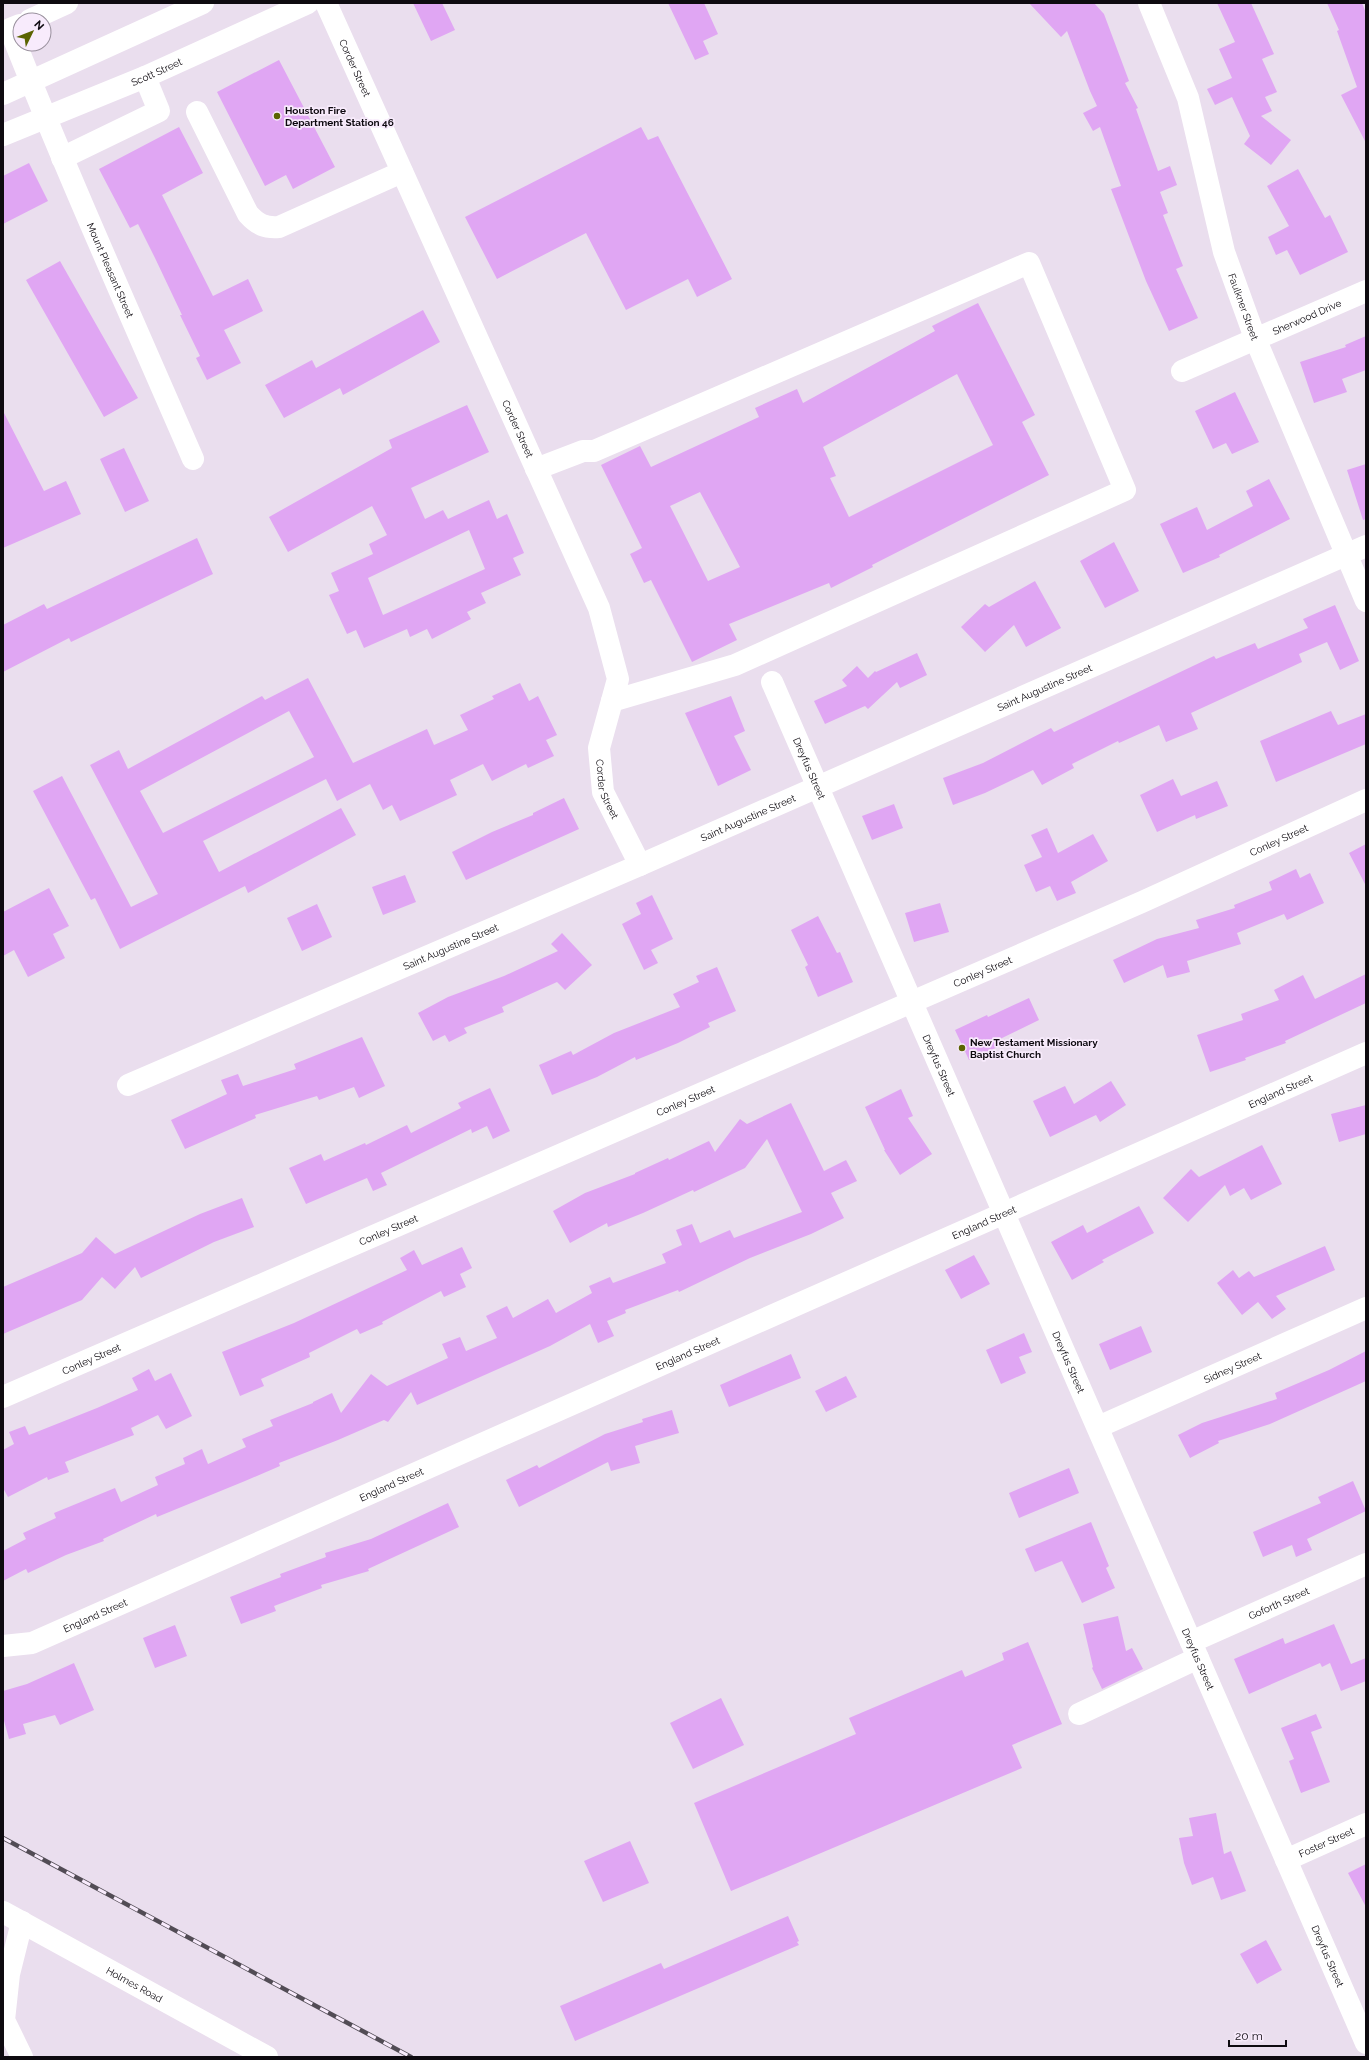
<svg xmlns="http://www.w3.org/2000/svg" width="1369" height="2060" font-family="Raleway,sans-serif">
  <rect width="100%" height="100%" fill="#eadeee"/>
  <path fill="#e0a6f3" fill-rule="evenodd" d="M413,3h29l13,27 -24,11z
    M668,3h36l14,31 -15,7 6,13 -14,6z
    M1029,3h65l10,11 25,67 -4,2 13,25 -2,1 22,62 12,-5 7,19 -17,7 8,21 -5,2 20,51 -7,3 22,49 -29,13 -23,-50 -35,-92 10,-3 -21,-59 -7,4 -10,-18 14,-7 -7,-15 -23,-60 -6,6z
    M1217,3h34l23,51 -12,5 15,33 -12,5 7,14 -11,5 30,24 -20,25 -27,-21 6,-8 -18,-39 -17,8 -8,-16 25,-11 -13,-29 16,-7z
    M1327,3h35l4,10v130l-25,-48 16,-8 -20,-56 2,-1z
    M279,60l56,107 -42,22 -7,-14 -21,11 -48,-94z
    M179,127l24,46 -41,22 51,101 35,-17 15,32 -39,19 17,33 -34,17 -11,-22 4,-2 -20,-41h2l-27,-57 -17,-34 -8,4 -31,-59z
    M641,127l7,13 10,-4 74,143 -35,18 -9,-18 -62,31 -40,-77 -89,46 -32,-62z
    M29,163l19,38 -45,23v-48z
    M1298,169l27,49 5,-3 18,37 -48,23 -13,-25 -11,5 -8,-18 21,-11 -22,-40z
    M60,261l78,137 -34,19 -78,-137z
    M978,303l57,112 -13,7 27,53 -177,90 1,2 -42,21 -2,-5 -100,41 8,16 -45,22 -41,-82 -7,3 -14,-29 12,-6 -41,-83 39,-19 11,21 108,-50 -4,-9 42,-19 6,14 132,-72 -3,-5zM957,374l36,71 -144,72 -19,-39 6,-2 -13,-29zM700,492l40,75 -32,14 -38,-75z
    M423,310l17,32 -97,53 -3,-7 -56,30 -19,-33 47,-25 4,8z
    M1366,336v34l-24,9 5,13 -33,11 -14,-41 46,-15 -1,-2z
    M1235,392l24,50 -27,12 -6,-11 -13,6 -18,-38z
    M467,405l22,47 -78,36 14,31 18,-9 5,9 41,-19 8,19 10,-5 17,39 -11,5 8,17 -40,18 5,10 -19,9 4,7 -39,20 -5,-10 -17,8 -3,-8 -43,19 -8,-18 -9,4 -18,-39 10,-4 -8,-18 42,-19 -4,-10 18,-9 -15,-29 -84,46 -19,-35 123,-69 -3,-8zM469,530l16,39 -102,46 -15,-37z
    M3,411l41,80 22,-10 15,33 -78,34z
    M124,448l25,53 -24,11 -25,-53z
    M1366,464v55l-3,1 -16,-50z
    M1269,479l21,40 -71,36 1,2 -37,16 -23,-49 37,-17 10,23 46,-24 -7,-15z
    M197,538l16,36 -142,68 -2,-4 -66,34v-47l41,-21 3,5z
    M1114,542l25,49 -34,17 -25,-47z
    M1035,581l26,47 -35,19 -12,-22 -29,27 -24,-25 24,-23 4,3z
    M1335,605l24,56 -19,9 -13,-28 -28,12 3,8 -111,51 7,16 -32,13 -7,-17 -40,18 -1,-2 -46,23 2,4 -32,17 -9,-15 -48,23 -32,12 -10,-27 40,-15 68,-35 3,4 160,-76 2,3 39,-16 3,6 50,-21 -5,-9z
    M917,653l10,22 -27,13 -3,-6 -29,27 -3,-3 -40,18 -11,-23 33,-15 -5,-6 15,-14 11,12 7,-7 1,1z
    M308,678l45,85 74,-34 7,16 34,-15 -8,-15 34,-16 -2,-3 28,-13 9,18 9,-5 19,39 -11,5 8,16 -26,12 -2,-4 -34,17 -9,-17 -33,16 7,15 -57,26 -8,-16 -9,5 -13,-26 -33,17 -11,-22 -123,62 16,31 122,-64 15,27 -108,58 -3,-7 -125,63 -25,-51 -4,2 -58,-109 29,-15 69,131 27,-13 -68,-129 29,-15 9,19 134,-73 3,4zM289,711l25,46 -151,76 -23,-42z
    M731,696l14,35 -11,5 17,34 -33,16 -33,-73z
    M1331,711l7,14 28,-11v30l-90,38 -16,-41z
    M1173,779l8,17 36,-15 11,25 -32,13 -1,-4 -38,17 -17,-37z
    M564,798l15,31 -113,51 -14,-28 40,-20 41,-17v-2z
    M894,804l9,24 -31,12 -10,-24z
    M1047,828l11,25 35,-19 15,27 -37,21 5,11 -19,8 -7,-15 -14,6 -12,-27 18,-8 -11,-22z
    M1366,844v42l-17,-33z
    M1296,869l4,9 10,-5 14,30 -37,17 -3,-6 -47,19 4,11 -54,17 3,11 -23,6 -4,-13 -39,18 -11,-23 44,-21 42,-11 -3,-8 39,-12 -1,-3 38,-15 -3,-8z
    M405,875l11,27 -33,13 -11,-28z
    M49,888l20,38 -16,8 12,24 -37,19 -14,-27 -11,6v-44z
    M652,895l21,44 -22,11 7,13 -14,7 -22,-46 19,-10 -5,-11z
    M940,903l9,29 -35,10 -9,-29z
    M317,904l15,33 -30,14 -15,-33z
    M818,916l19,37 3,-1 13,30 -35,15 -13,-30 3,-2 -17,-35z
    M562,933l30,32 -27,25 -8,-8 -55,25 2,5 -40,16 3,5 -18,9 -4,-7 -12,6 -15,-28 30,-16 56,-21 54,-25 -7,-7z
    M717,967l19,44 -28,12 2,4 -32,16 -42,17 -1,-3 -38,20 -45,18 -13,-30 32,-14 2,4 41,-22 66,-26 -7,-13 26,-12 -3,-6z
    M1366,974v29l-81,38 1,2 -41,15 1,2 -36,12 -13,-37 46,-15 -2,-6 38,-14 -5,-10 29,-15 12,24z
    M1029,998l10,22 -41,20 2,6 -31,14 -14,-30 32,-15 1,2z
    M362,1037l23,49 -26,12 -5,-11 -35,13 -2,-4 -62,19 1,3 -71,31 -14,-29 56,-26 -6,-14 17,-6 5,12 53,-17 -2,-5z
    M1111,1081l15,24 -26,17 -4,-7 -46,22 -17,-36 32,-15 9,18z
    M490,1088l20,43 -17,8 -6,-13 -15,7 -1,-4 -90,44 6,12 -14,6 -6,-13 -61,26 -17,-36 32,-14 3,7 41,-18 1,2 41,-20 4,8 50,-25 -3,-5z
    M901,1089l12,27 -5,2 24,36 -32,21 -16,-25h1l-20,-43z
    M791,1103l33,68 22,-11 11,21 -26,12 13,25 -33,16 -61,24 -71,34 -1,-2 -53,20 1,3 -19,8 7,15 -16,7 -8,-19 -40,22 -133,59 -6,-13 -23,30 -4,-2 -46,20 -59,23 1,3 -35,15 -88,36 -1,-3 -53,25 1,2 -38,14 -38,18 -2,-4 -23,12v-30l23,-12 -3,-6 33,-15 -2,-5 61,-25 6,14 37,-17 -3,-8 30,-13 -2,-6 19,-9 6,15 38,-17 -4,-8 31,-13 -3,-6 43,-17v-1l19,-9 9,20 30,-39 16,12 61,-28 -6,-14 18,-7 6,14 31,-13 -11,-22 21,-10 6,12 35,-19 8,14 36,-20 -3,-7 21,-9 3,6 53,-20 -4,-9 20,-9 -6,-15 16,-6 8,19 30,-13 4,8 68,-26 -35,-73 -22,29 -51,24 -1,-2 -50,23 -35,14 -1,-4 -37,20 -17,-32 32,-18 50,-19v-1l33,-15 1,2 40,-19 6,11 25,-33 7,5z
    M1366,1105v29l-27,8 -8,-28z
    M1262,1145l20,39 -31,16 -7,-12 -14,8 -5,-11 -37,37 -25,-24 28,-29 8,8z
    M242,1198l12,29 -40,15 -73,36 -6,-11 -20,22 -13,-12 -20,23 -79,34v-47l79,-34 14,-16 19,17 85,-40z
    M1139,1206l15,27 -52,27 2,2 -32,18 -21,-38 32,-17 4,8z
    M1325,1246l10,24 -59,26 10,13 -14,10 -14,-17 -16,13 -25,-32 16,-13 6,8 10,-7 5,6z
    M462,1247l10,21 -12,6 6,13 -22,10 -3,-6 -59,31 1,2 -23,10 -3,-5 -48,24 1,4 -49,22 3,7 -24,10 -18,-44 72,-29 113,-53 -7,-12 14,-8 8,15z
    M974,1255l16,29 -29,15 -16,-29z
    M1141,1326l11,26 -42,18 -11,-26z
    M1024,1333l8,19 -13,5 7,16 -25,11 -15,-34z
    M1366,1351v30l-96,43 -52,17 1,2 -29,15 -12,-23 24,-12 75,-24 -2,-6 54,-23z
    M791,1354l10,24 -72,29 -9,-22z
    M149,1369l6,12 16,-8 21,43 -26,13 -8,-14 -27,13 3,7 -69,27 4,10 -21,8 -1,-3 -39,20 -5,-9v-38l11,-6 -5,-12 16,-6 4,9 68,-27 41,-18 -6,-12z
    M846,1376l11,21 -31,15 -11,-21z
    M672,1410l7,23 -44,13 5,17 -29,8 -3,-9 -89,45 -13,-27 31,-15 2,3 66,-34 38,-12 -1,-3z
    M1069,1468l10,25 -60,25 -10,-25z
    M1353,1481l13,30 -59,28 5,11 -16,7 -4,-12 -29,12 -10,-25 68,-29 -3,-6z
    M448,1503l11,24 -91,42 1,2 -48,14 1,3 -48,18 2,5 -35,13 -11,-27 51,-20 -1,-3 46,-17 -1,-4 46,-14z
    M1091,1522l18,44 -3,2 9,20 -33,15 -20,-42 -27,11 -10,-23z
    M1118,1616l8,35 6,-3 11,21 -41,20 -10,-21 1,-1 -10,-43z
    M1334,1624l17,40 15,-6v23l-25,10 -11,-28 -8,4 -2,-4 -71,31 -15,-35 49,-21 2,6z
    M175,1625l12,31 -32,12 -12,-30z
    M1028,1642l34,82 -50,21 10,23 -291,123 -37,-88 162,-69 -7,-16 113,-48 3,7 39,-17 -2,-7z
    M74,1663l20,47 -34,15 -5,-10 -32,9 3,10 -17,5 -6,-22v-26l24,-7z
    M721,1698l23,47 -51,24 -23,-46z
    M1316,1714l6,14 -11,4 19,50 -29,11 -12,-32 5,-2 -13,-31z
    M1216,1813l8,41 7,-3 15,40 -25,9 -8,-23 -21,8 -8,-22 -5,-25 14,-2 -4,-18z
    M630,1841l19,42 -46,19 -19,-41z
    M1366,1864v43l-18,-34z
    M788,1916l11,25 -2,1 2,3 -224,96 -15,-35 101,-43 3,6z
    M1266,1940l16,30 -25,14 -17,-30z"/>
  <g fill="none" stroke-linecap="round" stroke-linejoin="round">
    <g stroke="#fff" stroke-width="22">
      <path id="s1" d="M326,3l273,605 19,71 -19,69 4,44 37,73"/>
      <path id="s2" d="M1149,3l39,95 36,154 31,86 111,263"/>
      <path d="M30,20l37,-17"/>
      <path id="s3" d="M20,25l-10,4c57,145 121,287 183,430"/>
      <path d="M197,112l51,102c10,11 17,14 31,13l123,-55"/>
      <path d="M62,158l97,-47 -14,-34"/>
      <path id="s4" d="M1182,371l184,-80"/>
      <path d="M536,469l47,-18h11l435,-188 96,227 -390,175 -123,36"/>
      <path id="s5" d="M772,682l594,1361"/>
      <path id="s6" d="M128,1085l512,-220 726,-319"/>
      <path id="s7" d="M3,1397l1139,-495 224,-102"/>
      <path id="s8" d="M1098,1427l268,-119"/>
      <path id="s9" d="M1191,1642l175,-78"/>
      <path id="s10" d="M3,1646l29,-3 1334,-590"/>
      <path d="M1079,1714l119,-56"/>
      <path id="s11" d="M1286,1860l80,-36"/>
      <path d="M22,1922l-13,52 -5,46 18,37"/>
    </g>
    <g stroke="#fff" stroke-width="22">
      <path d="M3,94l200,-91"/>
      <path id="s12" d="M3,135l142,-58 163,-74"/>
      <path id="s13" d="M3,1912l264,145"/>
    </g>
    <g stroke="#524c55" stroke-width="4.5">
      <path id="rail" d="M3,1838l408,219"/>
    </g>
    <use href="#rail" stroke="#f8ebfc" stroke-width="3" stroke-dasharray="9" stroke-linecap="butt"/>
  </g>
  <g fill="#5b6301" stroke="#f8ebfc" stroke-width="1.5">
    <circle cx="277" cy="116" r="4"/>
    <circle cx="962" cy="1048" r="4"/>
  </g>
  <g text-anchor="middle" stroke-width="3.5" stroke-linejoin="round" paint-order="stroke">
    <g font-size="10" fill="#0e0a10" stroke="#f8ebfc">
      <text dy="4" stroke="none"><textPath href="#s1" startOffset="71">Corder Street</textPath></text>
      <text dy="4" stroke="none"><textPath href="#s12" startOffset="166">Scott Street</textPath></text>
      <text dy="4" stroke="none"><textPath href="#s3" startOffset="272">Mount Pleasant Street</textPath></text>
      <text dy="4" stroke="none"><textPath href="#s2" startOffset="319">Faulkner Street</textPath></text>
      <text dy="4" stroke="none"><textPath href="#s4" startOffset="136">Sherwood Drive</textPath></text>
      <text dy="4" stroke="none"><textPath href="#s1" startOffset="467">Corder Street</textPath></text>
      <text dy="4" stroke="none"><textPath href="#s6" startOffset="999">Saint Augustine Street</textPath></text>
      <text dy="4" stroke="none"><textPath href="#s5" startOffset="94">Dreyfus Street</textPath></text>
      <text dy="4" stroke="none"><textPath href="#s1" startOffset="851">Corder Street</textPath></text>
      <text dy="4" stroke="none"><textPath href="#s6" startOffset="675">Saint Augustine Street</textPath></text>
      <text dy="4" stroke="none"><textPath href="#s7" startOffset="1392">Conley Street</textPath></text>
      <text dy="4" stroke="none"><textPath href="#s6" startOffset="351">Saint Augustine Street</textPath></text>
      <text dy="4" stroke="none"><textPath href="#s7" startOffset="1068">Conley Street</textPath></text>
      <text dy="4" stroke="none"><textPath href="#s5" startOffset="418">Dreyfus Street</textPath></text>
      <text dy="4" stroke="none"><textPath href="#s10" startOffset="1394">England Street</textPath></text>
      <text dy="4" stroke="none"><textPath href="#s7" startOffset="744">Conley Street</textPath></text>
      <text dy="4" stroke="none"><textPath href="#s10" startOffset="1070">England Street</textPath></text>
      <text dy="4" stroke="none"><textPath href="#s7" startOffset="420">Conley Street</textPath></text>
      <text dy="4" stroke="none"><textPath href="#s10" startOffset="746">England Street</textPath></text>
      <text dy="4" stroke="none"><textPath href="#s7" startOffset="96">Conley Street</textPath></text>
      <text dy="4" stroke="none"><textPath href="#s5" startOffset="742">Dreyfus Street</textPath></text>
      <text dy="4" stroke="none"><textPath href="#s8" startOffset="147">Sidney Street</textPath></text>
      <text dy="4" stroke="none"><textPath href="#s10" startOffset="422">England Street</textPath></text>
      <text dy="4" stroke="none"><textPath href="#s9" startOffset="96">Goforth Street</textPath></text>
      <text dy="4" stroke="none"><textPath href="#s10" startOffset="98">England Street</textPath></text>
      <text dy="4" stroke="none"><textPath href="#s5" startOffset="1066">Dreyfus Street</textPath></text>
      <text dy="4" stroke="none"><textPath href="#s11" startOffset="44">Foster Street</textPath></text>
      <text dy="4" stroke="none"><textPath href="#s5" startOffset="1390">Dreyfus Street</textPath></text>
      <text dy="4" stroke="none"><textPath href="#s13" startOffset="150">Holmes Road</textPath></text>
    </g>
    <g font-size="10" font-weight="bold" fill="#0e0a10" stroke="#f8ebfc" text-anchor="start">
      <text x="285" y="114">Houston Fire<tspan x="285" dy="12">Department Station 46</tspan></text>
      <text x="970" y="1046">New Testament Missionary<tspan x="970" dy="12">Baptist Church</tspan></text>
    </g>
  </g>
  <rect width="1369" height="2060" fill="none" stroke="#0e0a10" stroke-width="8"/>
  <g transform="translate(32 32) rotate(47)"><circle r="19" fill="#f8ebfc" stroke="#9a919e"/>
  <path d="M0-3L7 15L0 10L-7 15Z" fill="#5b6301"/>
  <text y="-6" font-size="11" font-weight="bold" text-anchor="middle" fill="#0e0a10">N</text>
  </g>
  <path d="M1229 2040v6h57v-6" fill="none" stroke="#0e0a10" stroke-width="2"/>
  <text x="1235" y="2040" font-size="12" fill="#0e0a10" stroke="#f8ebfc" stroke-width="3" paint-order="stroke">20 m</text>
</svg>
